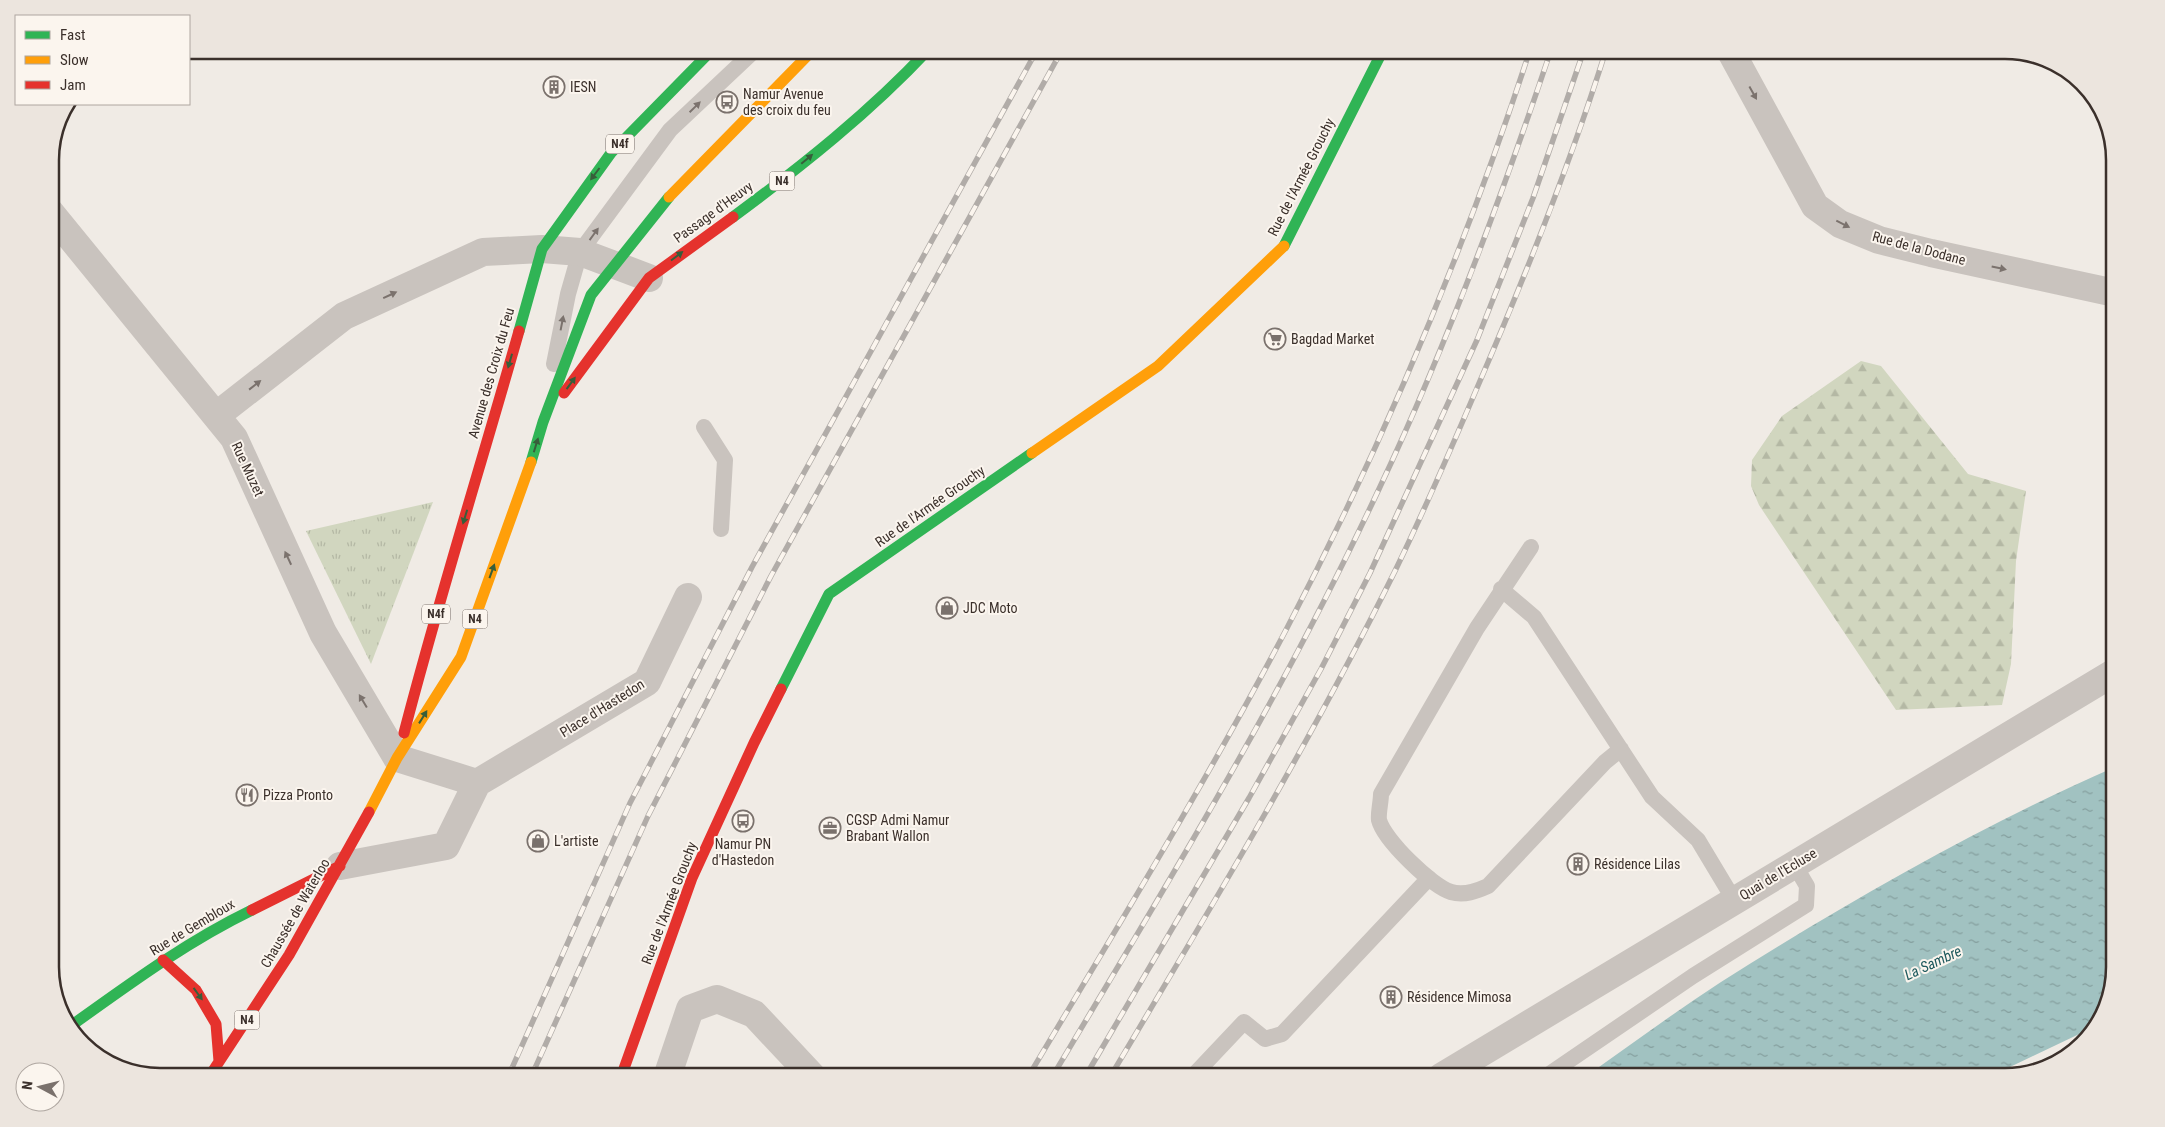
<svg xmlns="http://www.w3.org/2000/svg" width="2165" height="1127" font-family="'Roboto Condensed',sans-serif">
  <defs>
    <pattern id="forest-firs" width="22" height="20" patternUnits="userSpaceOnUse" patternTransform="scale(1.25)"><rect width="22" height="20" fill="#d1d6bf"/><path d="M5 1l3.5 6h-7zM16 11l3.5 6h-7z" fill="#b4b8a4"/></pattern>
    <pattern id="park-tufts" width="24" height="20" patternUnits="userSpaceOnUse" patternTransform="scale(1.25)"><rect width="24" height="20" fill="#d1d6bf"/><path d="M3 7l-1-3M5 7V3M7 7l1-3M15 17l-1-3M17 17v-4M19 17l1-3" fill="none" stroke="#b4b8a4"/></pattern>
    <pattern id="water-ripples" width="26" height="14" patternUnits="userSpaceOnUse" patternTransform="scale(1.25)"><rect width="26" height="14" fill="#a1c2c1"/><path d="M2 4q2-2 4 0t4 0M15 11q2-2 4 0t4 0" fill="none" stroke="#849e9d"/></pattern>
  </defs>
  <rect width="100%" height="100%" fill="#f0ebe5"/>
  <path fill="url(#forest-firs)" d="M1861,361l20,5 87,108 58,17 -10,70 -5,103 -9,41 -106,5 -137,-205 -8,-19 1,-26 30,-44z"/>
  <path fill="url(#park-tufts)" d="M433,502l-62,162 -65,-133z"/>
  <path fill="url(#water-ripples)" d="M2115,767v200l-11,49 -10,11 -105,50h-404c45,-32 90,-65 136,-95 125,-79 259,-156 394,-215z"/>
  <g fill="none" stroke-linecap="round" stroke-linejoin="round">
    <path stroke="#c9c3be" stroke-width="16" d="M554,364l14,-70 12,-42 90,-122 85,-80
      M704,427l21,33 -4,69
      M1531,547l-54,81 -96,166c0,8 -3,19 -2,26 5,20 53,66 72,72 13,4 26,-1 37,-6l117,-124 16,-13
      M1501,589l33,28 118,180 46,43 36,60
      M1192,1077l52,-55 21,17 17,-5 147,-156
      M1545,1077l148,-101 113,-71 1,-19 -13,-22"/>
    <path stroke="#c9c3be" stroke-width="28" d="M1730,50l85,156 25,18 39,16 52,13 184,40
      M50,212l184,226 89,195 74,125 80,25
      M217,415l127,-99 139,-64 59,-3 38,3 69,26
      M340,866l106,-20 31,-63 170,-101 41,-85
      M667,1077l23,-68 27,-10 37,15 59,63
      M1441,1077l674,-405"/>
    <path stroke="#30b455" stroke-width="11" d="M733,217c69,-51 137,-105 195,-167
      M1284,246l99,-196
      M519,331l23,-82 69,-96 101,-103
      M531,462l12,-40 48,-127 78,-98
      M781,689l48,-95 203,-141
      M68,1028c60,-43 118,-86 184,-118"/>
    <path stroke="#ff9f0a" stroke-width="11" d="M669,197l144,-147
      M1032,453l126,-87 126,-120
      M369,812l28,-54 64,-101 70,-195"/>
    <path stroke="#e5322d" stroke-width="11" d="M564,393l85,-115 84,-61
      M404,733c35,-135 77,-268 115,-402
      M252,910l88,-44
      M163,960l33,30 20,34 3,37
      M209,1077l80,-122 80,-143
      M621,1077l71,-199 62,-135 27,-54"/>
    <g stroke="#b1aca8" stroke-width="5.5">
      <path id="rail" d="M508,1077l122,-274 122,-236 285,-517
        M531,1077l117,-261 123,-240 291,-526
        M1028,1077c88,-148 179,-296 259,-449 97,-186 178,-379 243,-578
        M1052,1077c115,-192 232,-385 327,-588 67,-142 122,-290 172,-439
        M1085,1077l164,-279 72,-129 49,-96 107,-233 56,-142 51,-148
        M1110,1077c99,-166 199,-332 285,-506 29,-60 56,-122 82,-183 48,-111 93,-223 129,-338"/>
    </g>
    <use href="#rail" stroke="#fbf5ee" stroke-width="4" stroke-dasharray="11" stroke-linecap="butt"/>
  </g>
  <defs><path id="oneway-solid" d="M-6-.8H1V-3.2L6.5 0L1 3.2V.8H-6Z" transform="scale(1.25)"/></defs>
  <g fill="#7b726d">
    <use href="#oneway-solid" transform="translate(1753 93) rotate(61)"/>
    <use href="#oneway-solid" transform="translate(695 107) rotate(-44)"/>
    <use href="#oneway-solid" transform="translate(1843 224) rotate(27)"/>
    <use href="#oneway-solid" transform="translate(594 234) rotate(-54)"/>
    <use href="#oneway-solid" transform="translate(1999 268) rotate(12)"/>
    <use href="#oneway-solid" transform="translate(390 295) rotate(-25)"/>
    <use href="#oneway-solid" transform="translate(562 323) rotate(-79)"/>
    <use href="#oneway-solid" transform="translate(255 385) rotate(-38)"/>
    <use href="#oneway-solid" transform="translate(288 558) rotate(-115)"/>
    <use href="#oneway-solid" transform="translate(363 701) rotate(-121)"/>
  </g>
  <g fill="#375e3a">
    <use href="#oneway-solid" transform="translate(807 159) rotate(-40)"/>
    <use href="#oneway-solid" transform="translate(595 174) rotate(127)"/>
    <use href="#oneway-solid" transform="translate(677 256) rotate(-37)"/>
    <use href="#oneway-solid" transform="translate(510 361) rotate(106)"/>
    <use href="#oneway-solid" transform="translate(571 383) rotate(-54)"/>
    <use href="#oneway-solid" transform="translate(536 445) rotate(-73)"/>
    <use href="#oneway-solid" transform="translate(465 517) rotate(107)"/>
    <use href="#oneway-solid" transform="translate(492 571) rotate(-70)"/>
    <use href="#oneway-solid" transform="translate(423 717) rotate(-58)"/>
    <use href="#oneway-solid" transform="translate(198 994) rotate(54)"/>
  </g>
  <defs>
    <g id="building-ring" transform="scale(1.125)"><circle r="9.5" fill="#fbf5ee" stroke="#7a716c" stroke-width="1.5"/><path d="M-4-6H4V6H1V3H-1V6H-4ZM-2.5-4.3h1.7v1.8h-1.7ZM.8-4.3h1.7v1.8H.8ZM-2.5-1h1.7V.8h-1.7ZM.8-1h1.7V.8H.8Z" fill="#7a716c"/></g>
    <g id="bus-ring" transform="scale(1.125)"><circle r="9.5" fill="#fbf5ee" stroke="#7a716c" stroke-width="1.5"/><path d="M-5-6H5V4H4V6H2V4H-2V6H-4V4H-5ZM-3.5-4V0h7V-4ZM-3.5 1.2v1.5H-2V1.2ZM2 1.2v1.5H3.5V1.2Z" fill="#7a716c"/></g>
    <g id="supermarket-ring" transform="scale(1.125)"><circle r="9.5" fill="#fbf5ee" stroke="#7a716c" stroke-width="1.5"/><path d="M-6-5.5h2.5l.6 2H6L4.5 2H-2.5L-4.4-4H-6ZM-1.5 3.2a1.3 1.3 0 1 0 .1 0ZM3 3.2a1.3 1.3 0 1 0 .1 0Z" fill="#7a716c"/></g>
    <g id="shop-ring" transform="scale(1.125)"><circle r="9.5" fill="#fbf5ee" stroke="#7a716c" stroke-width="1.5"/><path d="M-5-2.5h2.3a2.7 3.5 0 0 1 5.4 0H5L5.5 6h-11ZM-1.5-2.5h3a1.5 2.3 0 0 0-3 0Z" fill="#7a716c"/></g>
    <g id="restaurant-ring" transform="scale(1.125)"><circle r="9.5" fill="#fbf5ee" stroke="#7a716c" stroke-width="1.5"/><path d="M-5-6h1v4h1v-4h1v4h1v-4h1v5L-1.5 .5V6h-2V.5L-5-1ZM5-6V6H3V1.5H1.5Q1.5-4 5-6Z" fill="#7a716c"/></g>
    <g id="office-ring" transform="scale(1.125)"><circle r="9.5" fill="#fbf5ee" stroke="#7a716c" stroke-width="1.5"/><path d="M-6-3h4V-5.5h4V-3h4V5H-6ZM-1-4.5V-3h2v-1.5ZM-6 0V1H6V0Z" fill="#7a716c"/></g>
  </defs>
  <g fill-rule="evenodd">
    <use href="#building-ring" x="554" y="87"/>
    <use href="#bus-ring" x="727" y="102"/>
    <use href="#supermarket-ring" x="1275" y="339"/>
    <use href="#shop-ring" x="947" y="608"/>
    <use href="#restaurant-ring" x="247" y="795"/>
    <use href="#bus-ring" x="743" y="821"/>
    <use href="#office-ring" x="830" y="828"/>
    <use href="#shop-ring" x="538" y="841"/>
    <use href="#building-ring" x="1578" y="864"/>
    <use href="#building-ring" x="1391" y="997"/>
  </g>
  <g text-anchor="middle" stroke-width="4" stroke-linejoin="round" paint-order="stroke">
    <g fill="#fbf5ee" stroke="#756b66" stroke-width="1">
      <rect x="606" y="134.5" width="28" height="19" rx="4"/>
      <rect x="769.5" y="171.5" width="25" height="19" rx="4"/>
      <rect x="422" y="604.5" width="28" height="19" rx="4"/>
      <rect x="462.5" y="609.5" width="25" height="19" rx="4"/>
      <rect x="234.5" y="1010.5" width="25" height="19" rx="4"/>
    </g>
    <g font-size="12" font-weight="bold" fill="#3b302b">
      <text x="620" y="148">N4f</text>
      <text x="782" y="185">N4</text>
      <text x="436" y="618">N4f</text>
      <text x="475" y="623">N4</text>
      <text x="247" y="1024">N4</text>
    </g>
    <g font-size="14" fill="#3b302b" stroke="#fbf5ee" text-anchor="start">
      <text x="570" y="92">IESN</text>
      <text x="743" y="99">Namur Avenue<tspan x="743" dy="16">des croix du feu</tspan></text>
      <text x="1291" y="344">Bagdad Market</text>
      <text x="963" y="613">JDC Moto</text>
      <text x="263" y="800">Pizza Pronto</text>
      <text x="846" y="825">CGSP Admi Namur<tspan x="846" dy="16">Brabant Wallon</tspan></text>
      <text x="554" y="846">L'artiste</text>
      <text x="743" y="849" text-anchor="middle">Namur PN<tspan x="743" dy="16">d'Hastedon</tspan></text>
      <text x="1594" y="869">Résidence Lilas</text>
      <text x="1407" y="1002">Résidence Mimosa</text>
    </g>
    <g font-size="14" fill="#3b302b" stroke="#fbf5ee">
      <text transform="translate(1301 177) rotate(-63)" y="5">Rue de l'Armée Grouchy</text>
      <text transform="translate(713 212) rotate(-36)" y="5">Passage d'Heuvy</text>
      <text transform="translate(1919 248) rotate(15)" y="5">Rue de la Dodane</text>
      <text transform="translate(491 373) rotate(-74)" y="5">Avenue des Croix du Feu</text>
      <text transform="translate(248 469) rotate(65)" y="5">Rue Muzet</text>
      <text transform="translate(930 506) rotate(-35)" y="5">Rue de l'Armée Grouchy</text>
      <text transform="translate(602 708) rotate(-32)" y="5">Place d'Hastedon</text>
      <text transform="translate(1778 874) rotate(-31)" y="5">Quai de l'Ecluse</text>
      <text transform="translate(669 903) rotate(-69)" y="5">Rue de l'Armée Grouchy</text>
      <text transform="translate(295 913) rotate(-60)" y="5">Chaussée de Waterloo</text>
      <text transform="translate(192 927) rotate(-31)" y="5">Rue de Gembloux</text>
    </g>
    <g font-size="15" font-style="italic" fill="#1f5a5e" stroke="#fbf5ee">
      <text transform="translate(1933 963) rotate(-25)" y="5">La Sambre</text>
    </g>
  </g>
  <path d="M0 0H2165V1127H0ZM160 59H2005A101 101 0 0 1 2106 160V967A101 101 0 0 1 2005 1068H160A101 101 0 0 1 59 967V160A101 101 0 0 1 160 59Z" fill="#ece5de" fill-rule="evenodd"/>
  <path fill="none" stroke="#3b302b" stroke-width="2.5" d="M160 59H2005A101 101 0 0 1 2106 160V967A101 101 0 0 1 2005 1068H160A101 101 0 0 1 59 967V160A101 101 0 0 1 160 59Z"/>
  <rect x="15" y="15" width="175" height="90" fill="#fbf5ee" stroke="#aea6a0"/>
  <rect x="25" y="31" width="25" height="8" fill="#30b455" stroke="#aea6a0"/>
  <text x="60" y="40" font-size="15" fill="#3b302b">Fast</text>
  <rect x="25" y="56" width="25" height="8" fill="#ff9f0a" stroke="#aea6a0"/>
  <text x="60" y="65" font-size="15" fill="#3b302b">Slow</text>
  <rect x="25" y="81" width="25" height="8" fill="#e5322d" stroke="#aea6a0"/>
  <text x="60" y="90" font-size="15" fill="#3b302b">Jam</text>
  <g transform="translate(40 1087) rotate(277)"><circle r="24" fill="#fbf5ee" stroke="#aea6a0"/>
  <path d="M0-4L9 19L0 12L-9 19Z" fill="#7a716c"/>
  <text y="-8" font-size="14" font-weight="bold" text-anchor="middle" fill="#3b302b">N</text>
  </g>
</svg>
